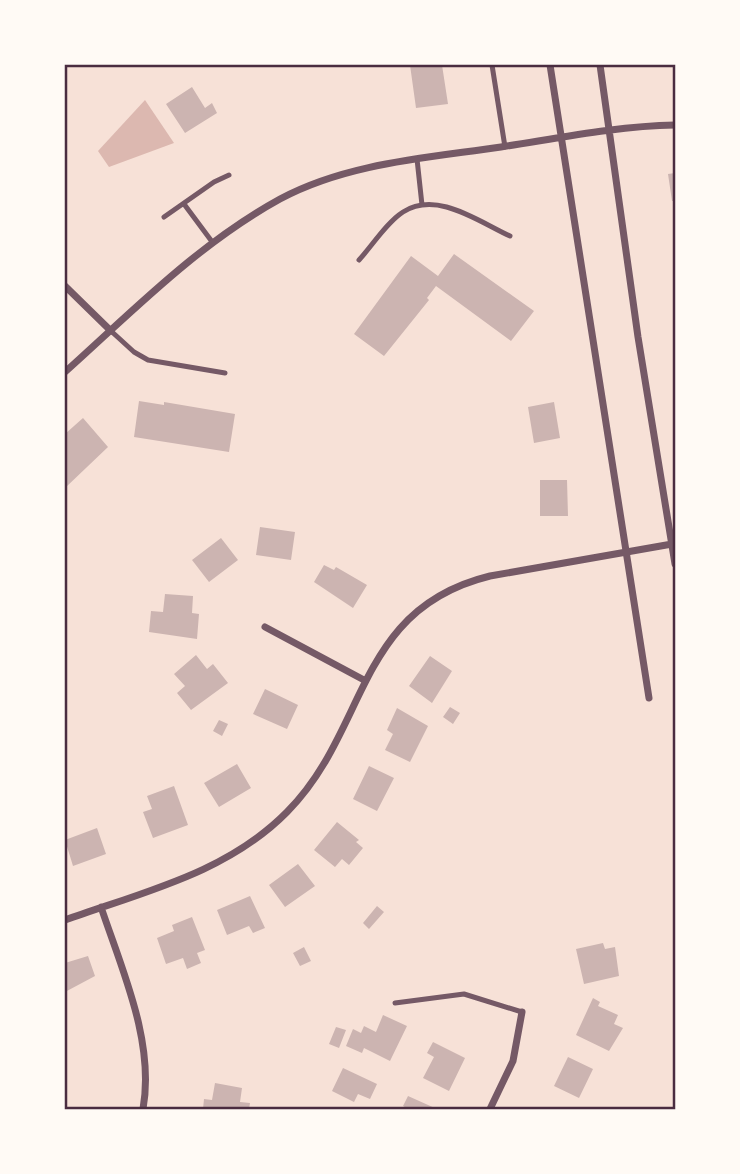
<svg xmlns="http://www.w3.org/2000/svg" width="740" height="1174" font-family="'DejaVu Sans',sans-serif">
  <rect width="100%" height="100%" fill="#f7e1d7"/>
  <path fill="#dcb8b0" d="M145,100l29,43 -65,24 -11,-16z"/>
  <path fill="#ccb4b1" d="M410,65h32l6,39 -32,4z
    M192,87l13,21 7,-5 5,10 -32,20 -19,-29z
    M675,173v28h-3l-4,-27z
    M454,254l80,57 -23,30 -75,-55 -9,12 2,2 -45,56 -30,-22 57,-78 27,20z
    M139,401l25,4v-3l71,12 -6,38 -95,-15z
    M554,402l6,36 -26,5 -6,-36z
    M83,418l25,29 -43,41v-54z
    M540,480h27l1,36h-28z
    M260,527l35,5 -4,28 -35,-5z
    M221,538l17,22 -29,22 -17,-22z
    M324,565l10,5 2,-3 31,18 -14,23 -39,-26z
    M165,594l28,2 -1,17 7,1 -2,25 -48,-7 2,-21 12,1z
    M196,655l11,14 6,-5 15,19 -37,27 -14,-17 8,-7 -11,-12z
    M430,656l22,15 -20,32 -23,-17z
    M265,689l33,16 -11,24 -34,-15z
    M450,707l10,6 -7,11 -10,-7z
    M397,708l31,18 -18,36 -25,-12 8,-16 -6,-4z
    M219,720l9,4 -6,12 -9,-5z
    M237,764l14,24 -32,19 -15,-24z
    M369,766l25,12 -17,33 -24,-12z
    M174,786l14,39 -35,13 -10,-26 9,-3 -5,-13z
    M337,822l22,18 -3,2 7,6 -14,17 -7,-6 -7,8 -21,-17z
    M97,828l9,26 -33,12 -8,-26z
    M298,864l17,22 -30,21 -16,-22z
    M250,896l15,32 -12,5 -4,-7 -22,9 -10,-25z
    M377,906l7,6 -15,17 -6,-6z
    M192,917l13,33 -8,3 4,10 -14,6 -4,-11 -17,6 -9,-26 17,-7 -2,-6z
    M603,943l2,6 10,-2 4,29 -35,8 -8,-35z
    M304,947l7,14 -11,5 -7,-13z
    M88,956l7,20 -30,16v-29z
    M593,998l7,4 -2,4 20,9 -4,9 9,4 -14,23 -33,-16z
    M383,1015l24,11 -17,35 -26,-13 -2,5 -16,-7 7,-17 8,4 3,-7 12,6z
    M336,1027l10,3 -7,18 -10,-4z
    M433,1042l32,16 -16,33 -26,-13 11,-21 -7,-4z
    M568,1057l25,12 -14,29 -25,-12z
    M343,1068l34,16 -7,15 -12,-5 -4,8 -22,-11z
    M215,1083l27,5 -2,14 10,1 -1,6h-46l1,-10 8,1z
    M408,1096l29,13h-29l-5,-3z"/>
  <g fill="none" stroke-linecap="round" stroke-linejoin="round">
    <path stroke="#755966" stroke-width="5" d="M492,65l13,82
      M417,159l5,46
      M184,204l29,39
      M164,217l50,-35 15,-7
      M359,260c13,-14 28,-38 44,-48 34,-22 76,10 107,24
      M111,331l23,21 14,8 77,13
      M395,1003l69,-9 58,18"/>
    <path stroke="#755966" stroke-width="7" d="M550,65l99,633
      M600,65l38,272 37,227
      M65,286l46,45
      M65,372c68,-61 133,-128 215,-173 67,-36 147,-41 221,-52 58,-9 116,-21 174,-22
      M265,627l99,53
      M101,907c21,63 54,135 42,202
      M65,920c78,-28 162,-47 222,-108 82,-82 68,-203 203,-236l182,-32
      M490,1109l23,-48 9,-49"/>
  </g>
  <rect width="740" height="1174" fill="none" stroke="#fffaf5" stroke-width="133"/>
  <rect x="66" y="66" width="608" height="1042" fill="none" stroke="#4a2c40" stroke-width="2.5"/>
</svg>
